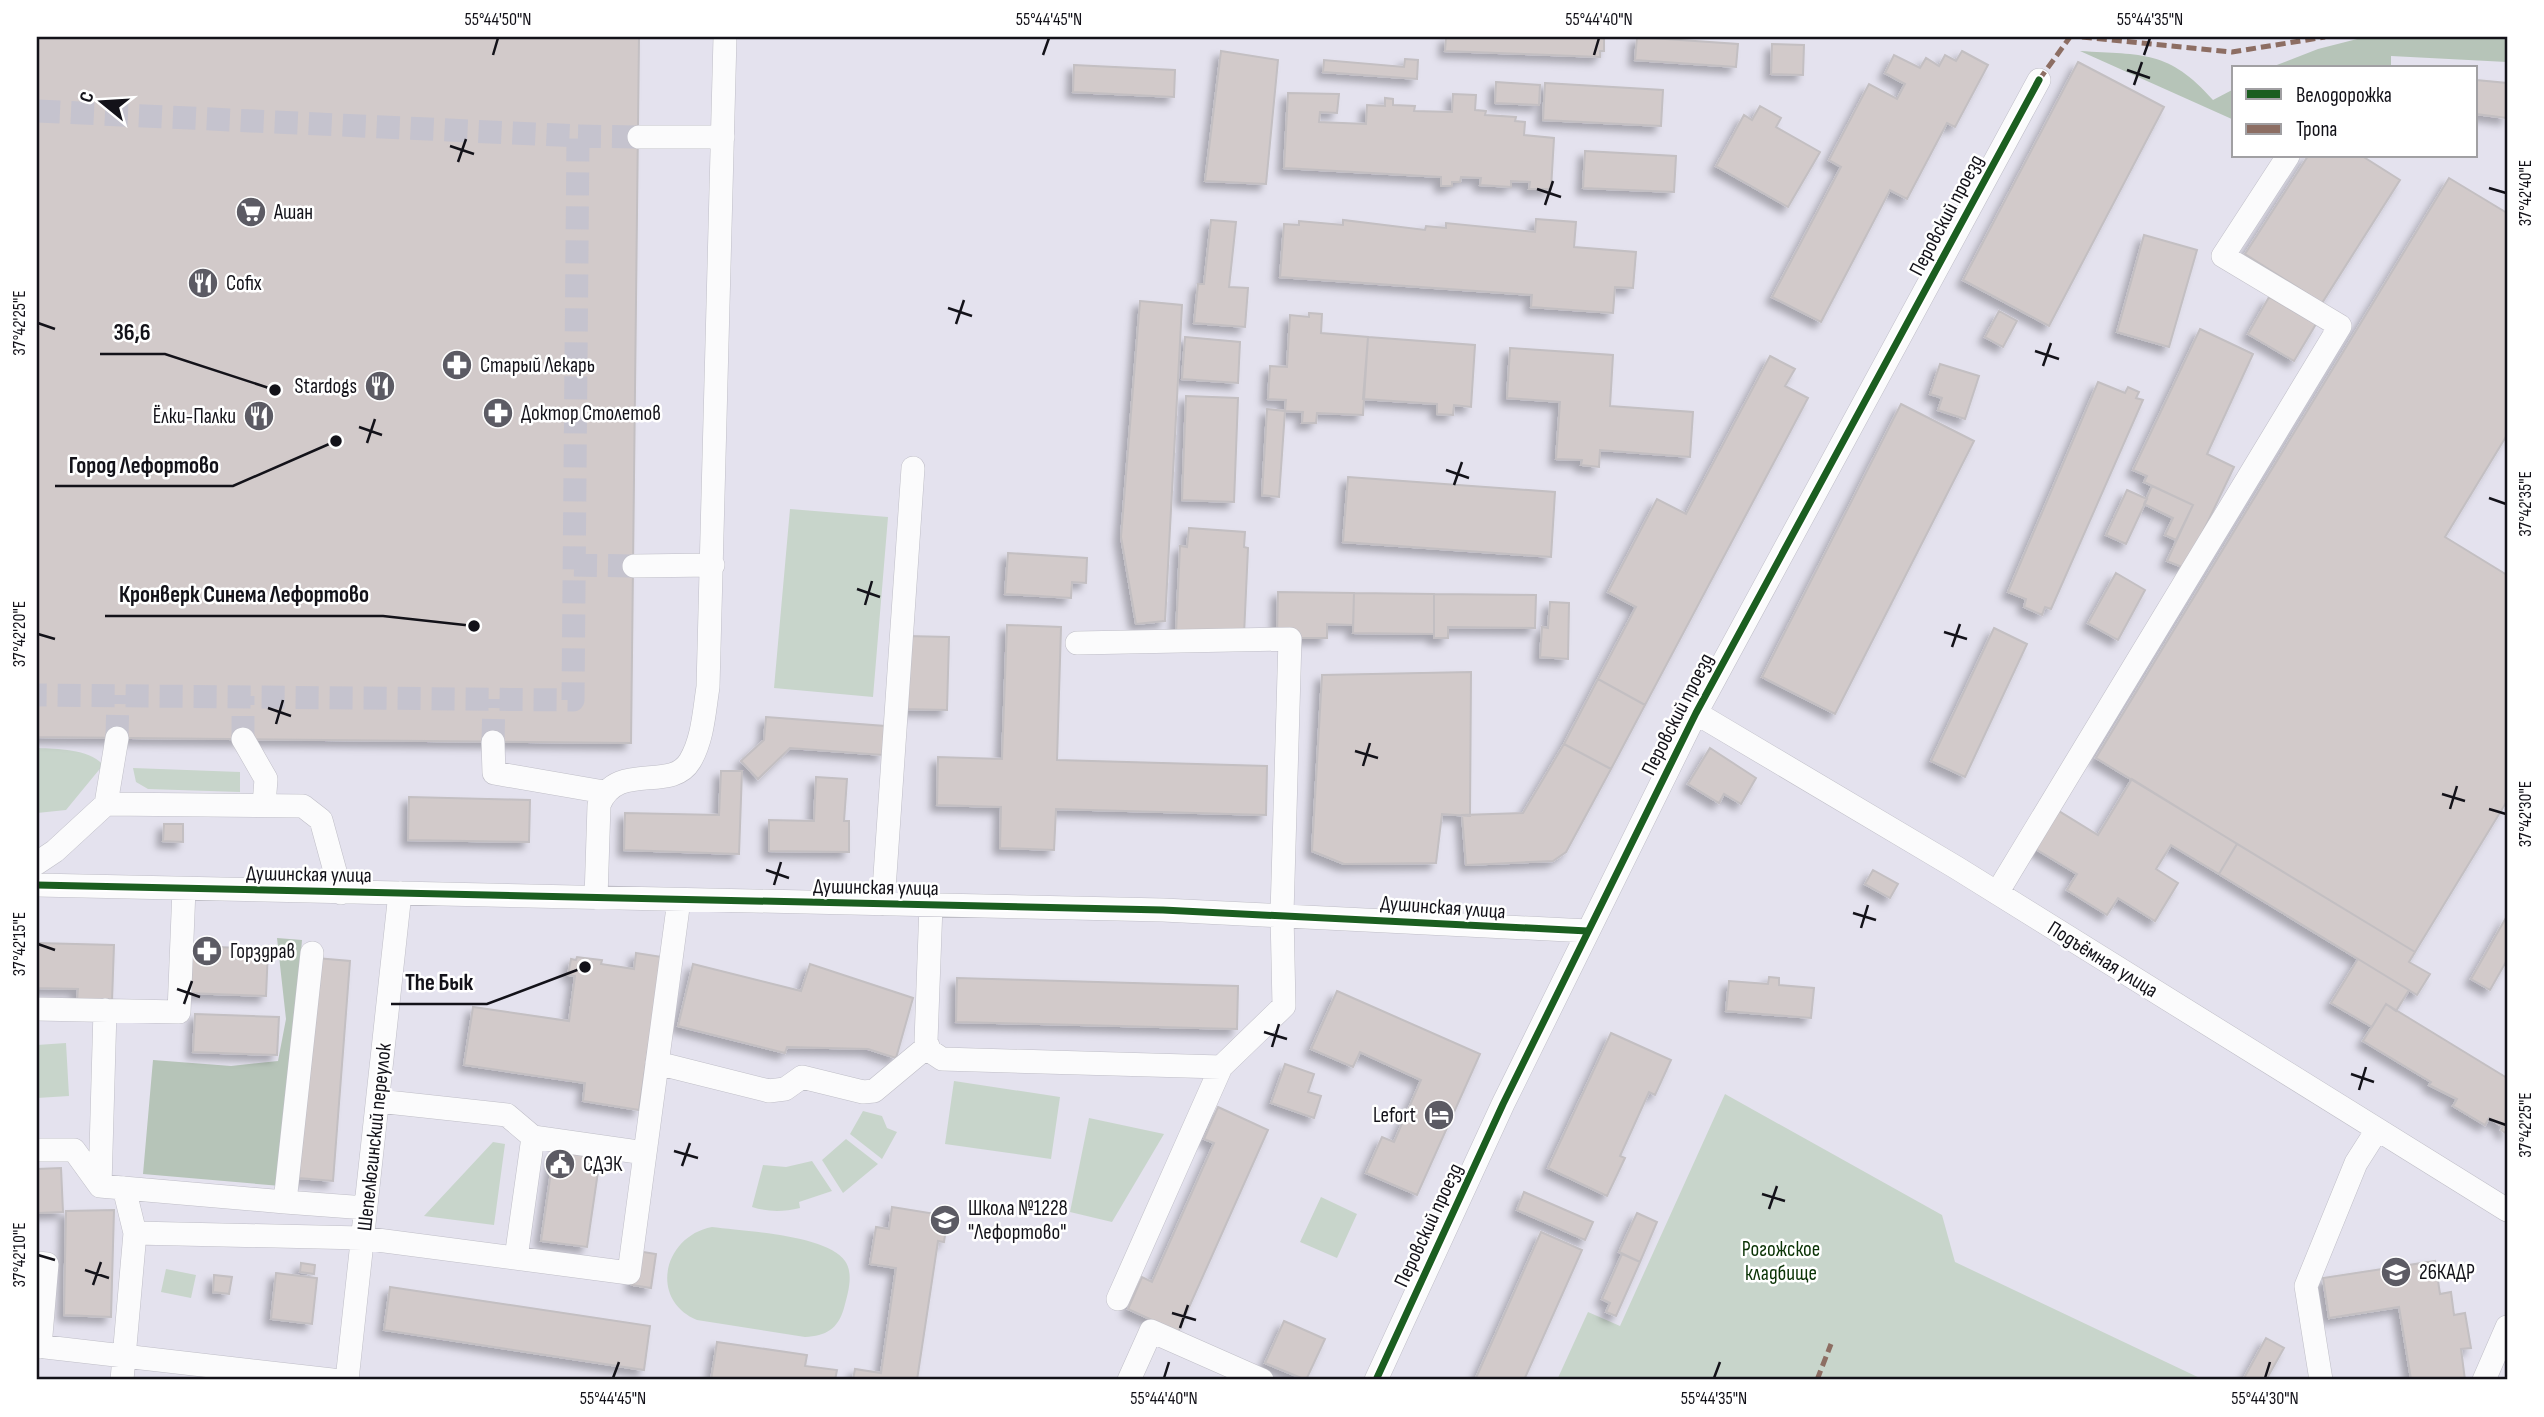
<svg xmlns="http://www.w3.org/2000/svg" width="2544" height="1417" font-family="'Sofia Sans Condensed',sans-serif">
  <defs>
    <filter id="shadow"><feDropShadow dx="-6" dy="6" stdDeviation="3.5" flood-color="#0004"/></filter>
  </defs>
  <rect width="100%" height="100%" fill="#e4e2ee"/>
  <path fill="#c8d5cb" d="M790,509l98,8 -15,180 -99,-9z
    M37,748c20,1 53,1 66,17l-37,45 -29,3z
    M133,768l107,4v20l-92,-3 -12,-7z
    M66,1043l3,53 -32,2v-53z
    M954,1081l106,16 -9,62 -106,-15z
    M1725,1094l217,121 13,47 249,118h-647l31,-68 32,14z
    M863,1111l19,5 5,12 10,4 -15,27 -32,-25z
    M1089,1118l75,16 -52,88 -42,-10z
    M846,1139l32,25 -35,29 -21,-33z
    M493,1142l12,2 -11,81 -70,-9z
    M812,1161l20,30 -33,11 1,6c-17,4 -32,4 -48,-1l11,-42 23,2z
    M1321,1197l36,17 -20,44 -37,-16z
    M712,1227c31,4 116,8 133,34 9,13 3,32 -1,47 -6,21 -18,28 -39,29l-108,-17c-49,-21 -33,-84 15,-93z
    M166,1269l30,6 -5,23 -30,-6z"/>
  <path fill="#b6c4b8" d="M2365,37h142v25l-116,-6v12h-122l49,-19z
    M2080,51c63,4 89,-1 133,49l21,-11v31z
    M277,938l25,2 -21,246 -138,-12 10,-114 78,6 47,-5 8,-42z"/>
  <path fill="#d2caca" stroke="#c3bfc2" stroke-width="2" filter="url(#shadow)" d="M37,37h602l-8,706 -594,-6z
    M1446,37h158v14h-4v6l-155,-6z
    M1637,37l101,7 -2,23 -101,-7z
    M1772,44l32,1 -1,30 -32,-1z
    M1221,51l57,9 -12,124 -61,-3z
    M1962,51l26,14 -33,62 -8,-4 -40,76 -17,-9 -69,132 -49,-25 69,-130 -12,-7 40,-76 28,15 8,-15 -20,-11 9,-18 26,13 6,-10 13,8 6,-11 11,6z
    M1405,59l13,1 -1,19 -94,-7 1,-12 80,7z
    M2078,62l86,45 -115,219 -86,-46z
    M1074,65l101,5 -1,27 -101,-5z
    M2476,80l31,3v35l-31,-4z
    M1496,82l44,3 -1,20 -44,-2z
    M1545,83l118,7 -2,36 -118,-6z
    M1288,93l51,1 -2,19 -17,-1 -1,10 47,2 1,-19 18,1v-8l8,1v6l22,1 -1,5 38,1 1,-18 23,1 -1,15 11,1 -1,4 31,2 -1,4 10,1 -1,13 30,3 -3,51h-22l1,-7 -19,-1v6l-31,-2 1,-7 -20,-1 -1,5h-8v4h-11v-9l-157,-9z
    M1760,106l21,12 -5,9 44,25 -32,55 -72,-41 28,-51 8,5z
    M1585,151l91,5 -2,36 -91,-4z
    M2308,156h54l38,24 -78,123 -77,-49z
    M2449,178l58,35v222l-62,102 62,38v226l-92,151 -319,-194z
    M1536,219l40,3 -2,25 62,5 -3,36 -18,-1 -2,26 -82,-6 1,-12 -252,-18 4,-53 15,1v-4l44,4v-5l82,10 1,-4 20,2v-5l89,9z
    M1211,220l25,2 -7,65 19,1 -3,39 -51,-4 4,-39h6z
    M2144,235l53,15 -28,97 -52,-15z
    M2269,297l47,27 -22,37 -46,-27z
    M1140,301l42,4 -17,316 -29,3 -15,-87z
    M1999,311l18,10 -14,26 -18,-10z
    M1309,313l13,1 -1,19 47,4 -5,78 -46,-2 -1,10h-14l1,-11 -18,-1 1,-11 -18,-1 2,-33 17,1 3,-52 19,2z
    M2200,329l53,25 -46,100 27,13 -47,98 -5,2 -15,-6 26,-56 -49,-23 3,-6 -14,-6z
    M1185,337l55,5 -2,41 -56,-4z
    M1368,337l107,8 -4,62 -17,-2 -1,10 -16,-1v-10l-74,-5z
    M1510,348l103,7 -3,51 83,6 -3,45 -90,-7 -1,17 -18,-2 1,-5 -26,-1 4,-57 -53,-4z
    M1770,356l25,13 -10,17 23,12 -163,307 -47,-26 38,-72 -28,-15 49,-93 29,15z
    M1940,364l39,12 -14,43 -27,-9 4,-12 -12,-4z
    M2098,382l27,11 3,-6 11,5 -3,6 7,2 -92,209 -6,-2 -3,8 -18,-8 2,-8 -18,-7z
    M1186,396l52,2 -4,104 -52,-2z
    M1901,404l73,37 -139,273 -73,-37z
    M1267,409l18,2 -6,86 -17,-2z
    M1348,477l207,15 -4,65 -208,-15z
    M2152,486l41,19 -17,35 -11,-5 8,-17 -29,-14z
    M2127,490l20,9 -21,45 -20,-9z
    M1189,528l56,4 -1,15 4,1 -4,87 -68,-2 4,-87 7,1z
    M1008,553l79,5 -1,25 -14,-1 -1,16 -66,-4z
    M2116,573l29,17 -27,50 -30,-17z
    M1278,592l76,1 -1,32 -26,-1v14h-50z
    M1354,593l80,1v40l-81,-1z
    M1434,594l102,1 -1,33 -87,-1v11h-14z
    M1550,602l19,1 -1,56 -28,-2 2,-30 6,1z
    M1007,625l54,2 -4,133 210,6 -1,49 -210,-6 -2,41 -54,-2 1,-41 -64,-2 1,-48 64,2z
    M1994,628l33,16 -62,133 -34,-16z
    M906,636l43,1 -2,73 -43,-1z
    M1471,672l-1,144 -28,-2 -6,49 -92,1 -32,-13 10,-176z
    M1598,679l47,26 -34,64 -47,-25z
    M766,717l119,9 -2,29 -93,-7 -32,31 -17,-18 23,-21z
    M1564,744l47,25 -45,83 -13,9 -87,4 -4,-50 61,-2z
    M1710,748l46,30 -15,26 -17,-10 -5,9 -31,-19z
    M721,771h21l-3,83 -115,-4 1,-37 94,2z
    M816,777l31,2 -3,42h5v31l-80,-1v-31l45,1z
    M2132,779l105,65 -18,30 -48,-29 -15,24 22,14 -23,38 -37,-23 -11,17 -40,-25 10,-16 -43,-26 23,-38 41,25z
    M409,797l121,3 -1,42 -121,-2z
    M164,824h19v18l-20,-1z
    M2237,844l178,108 -6,10 21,12 -13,21 -198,-121z
    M1873,870l25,14 -8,14 -25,-14z
    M2507,916v44l-17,30 -19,-11z
    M37,943l77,2 -2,56h-35l1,-12 -41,-1z
    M189,946l79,3 -2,47 -79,-3z
    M636,953l26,4 -23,153 -56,-9 2,-18 -121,-18 9,-58 96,14 6,-45 -7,-1 3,-16 5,1 1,-3 25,3 -1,4 33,5z
    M316,958l34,3 -17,220 -34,-3z
    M2358,959l51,31 -13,21 -10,-7 -14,23 -41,-24z
    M693,964l108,27 9,-27 103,34 -17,60 -28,-9 -81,-2 -2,6 -107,-27z
    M1769,977l10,1v7l35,3 -3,30 -85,-7 3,-30 39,3z
    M957,978l281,8 -1,43 -281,-7z
    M1337,991l143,63 -63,141 -51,-22 16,-36 12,5 27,-62 -61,-28 -7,15 -42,-18z
    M2386,1004l121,74v56l-6,-4 2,-3 -14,-9 -4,7 -32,-19 4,-7 -28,-14 2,-3 -68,-41z
    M195,1014l84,3 -2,38 -84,-3z
    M1611,1033l60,27 -16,35 -6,-3 -29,64 5,2 -18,38 -59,-28z
    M1285,1064l29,10 -6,18 13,4 -7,22 -43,-15z
    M1218,1107l50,23 -90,202 -50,-23 14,-32 10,5 62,-139 -10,-4z
    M554,1151l46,7 -13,89 -46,-6z
    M61,1168l2,44 -26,1v-44z
    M1524,1192l69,30 -8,18 -68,-30z
    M892,1207l56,9 -4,26 -6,-1 -21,139h-64l2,-11 26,4 15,-105 -26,-4 6,-37 13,2z
    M114,1210l-3,107 -47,-2 2,-104z
    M1637,1213l20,9 -17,40 -21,-10z
    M1541,1232l41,18 -58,130h-49z
    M637,1251l19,3 -5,34 -19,-3z
    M1622,1254l18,8 -24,54 -10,-4 4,-9 -8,-4z
    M2435,1261l5,33 11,-2 3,23 11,-2 6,35 -10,1 4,31h-65l11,-1 -12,-72 -70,11 -6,-40z
    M301,1263l14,2 -1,9 -14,-2z
    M276,1273l41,5 -5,46 -41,-5z
    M214,1275l18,2 -3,17 -16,-2z
    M390,1287l260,39 -6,44 -260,-40z
    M1284,1321l41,18 -19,41 -41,-17z
    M2266,1338l18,10 -18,32h-23z
    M717,1342l90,13 -2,11 32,4 -2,10h-124z"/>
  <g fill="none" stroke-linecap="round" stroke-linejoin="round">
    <path stroke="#c5c3ce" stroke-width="23" stroke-dasharray="23 11" stroke-linecap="butt" d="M37,111l541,25 -5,564 -536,-5
      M578,136l61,1
      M574,565l60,1
      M117,738l1,-43
      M243,739v-43
      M493,742l1,-43"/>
    <g stroke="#bfbec7" stroke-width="24">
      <path id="minor" d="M639,137h84
        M634,566l79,-1
        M1077,643l213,-4 -8,275 2,92 -63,61 -103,232
        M1696,713l261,155 550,342
        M117,738l-11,66 197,2 18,14 20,73
        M243,739l23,40 -2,26
        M493,742l1,31 110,19
        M37,863l18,-12 51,-47
        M37,885l1126,25 425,21
        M1997,893l343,-567 -117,-70 65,-100
        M596,898l3,-93c18,-45 72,-12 91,-44 13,-22 14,-49 18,-74l17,-650
        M883,904l30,-436
        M931,905l-5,136 4,10 12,8 279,8
        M37,1009l142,3 5,-123
        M657,1063l112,28 16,-2 17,-12 61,15 11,-1 54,-45
        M378,1101l129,14 26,22 112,16
        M37,1150h37l26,36 185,16 27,-249
        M100,1186l5,-176
        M285,1202l81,6
        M135,1233l227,5 267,35 50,-373
        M516,1258l17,-121
        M37,1263l10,1 -7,83
        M37,1346l295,34
        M122,1380l13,-147 -11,-45
        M347,1380l53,-487
        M1129,1380l22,-49 111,49
        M1376,1380l127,-276 193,-391 343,-633
        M2321,1380l-15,-94 50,-123 21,-33
        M2484,1380l23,-53"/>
    </g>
    <use href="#minor" stroke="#fbfbfc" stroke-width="23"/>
    <path stroke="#8d6e63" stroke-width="5" stroke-dasharray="10 5" stroke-linecap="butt" d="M2082,37l150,15 93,-15
      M2039,80l31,-43
      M1817,1380l14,-36"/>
    <g stroke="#fff" stroke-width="11">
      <path id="cycleway" d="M37,885l1126,25 425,21
        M1376,1380l127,-276 193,-391 343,-633"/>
    </g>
    <use href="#cycleway" stroke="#1b5e20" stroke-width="7"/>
  </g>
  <path fill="none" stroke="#131219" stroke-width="2.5" d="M493,55l5,-17M1043,55l6,-17M1594,55l5,-17M2144,55l6,-17M2127,70l23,8M2134,85l8,-23M450,146l24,8M458,162l8,-23M2489,188l17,5M1537,189l24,8M1545,205l8,-24M948,308l24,8M38,323l17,6M956,324l8,-24M2035,351l24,8M2043,366l8,-23M359,427l23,8M367,443l8,-24M1446,470l23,8M1454,485l8,-23M2489,498l17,6M857,589l23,8M865,605l7,-24M1944,632l23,7M38,634l17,5M1952,647l8,-23M268,708l23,8M276,724l7,-24M1355,751l23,7M1363,766l7,-23M2442,794l23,7M2450,809l7,-23M2489,809l17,5M766,870l23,8M774,885l7,-23M1853,913l23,7M1861,928l7,-23M38,944l17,6M177,989l23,8M184,1004l8,-23M1264,1032l23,7M1272,1047l7,-23M2351,1074l23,8M2359,1090l7,-23M2489,1119l17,6M674,1151l24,7M682,1166l8,-23M1762,1194l23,7M1769,1209l8,-23M38,1255l17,5M85,1270l24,8M93,1285l8,-23M1172,1313l24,7M1180,1328l8,-23M613,1378l6,-16M1164,1378l5,-16M1714,1378l6,-16M2265,1378l5,-16"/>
  <defs>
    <g id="supermarket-disc" transform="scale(1.575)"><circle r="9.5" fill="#5c5b64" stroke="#fff"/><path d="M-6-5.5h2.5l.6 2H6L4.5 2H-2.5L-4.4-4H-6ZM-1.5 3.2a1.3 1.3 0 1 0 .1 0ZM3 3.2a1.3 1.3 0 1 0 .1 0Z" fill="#fff"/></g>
    <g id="restaurant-disc" transform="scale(1.575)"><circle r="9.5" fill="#5c5b64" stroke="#fff"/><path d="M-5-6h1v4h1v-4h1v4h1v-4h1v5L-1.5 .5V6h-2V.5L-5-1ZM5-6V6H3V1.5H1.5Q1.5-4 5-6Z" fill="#fff"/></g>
    <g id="pharmacy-disc" transform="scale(1.575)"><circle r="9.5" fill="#5c5b64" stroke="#fff"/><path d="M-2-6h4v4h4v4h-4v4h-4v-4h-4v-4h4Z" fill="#fff"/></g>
    <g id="hotel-disc" transform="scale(1.575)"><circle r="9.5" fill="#5c5b64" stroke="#fff"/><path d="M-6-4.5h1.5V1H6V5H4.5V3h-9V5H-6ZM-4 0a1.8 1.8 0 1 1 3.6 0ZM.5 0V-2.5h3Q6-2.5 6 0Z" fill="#fff"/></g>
    <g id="civic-disc" transform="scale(1.575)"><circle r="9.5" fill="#5c5b64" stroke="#fff"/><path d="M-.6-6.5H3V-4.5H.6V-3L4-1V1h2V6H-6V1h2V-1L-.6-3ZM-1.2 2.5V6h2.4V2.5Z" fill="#fff"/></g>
    <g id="school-disc" transform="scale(1.575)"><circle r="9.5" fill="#5c5b64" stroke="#fff"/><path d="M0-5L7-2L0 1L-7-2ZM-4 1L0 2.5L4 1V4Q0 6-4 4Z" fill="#fff"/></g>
    <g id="university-disc" transform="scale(1.575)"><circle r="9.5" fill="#5c5b64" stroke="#fff"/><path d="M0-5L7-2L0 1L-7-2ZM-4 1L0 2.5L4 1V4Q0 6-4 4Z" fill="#fff"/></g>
  </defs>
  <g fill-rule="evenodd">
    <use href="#supermarket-disc" x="251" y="212"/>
    <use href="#restaurant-disc" x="203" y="283"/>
    <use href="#pharmacy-disc" x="457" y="365"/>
    <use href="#restaurant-disc" x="380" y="386"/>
    <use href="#pharmacy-disc" x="498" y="413"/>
    <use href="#restaurant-disc" x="259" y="416"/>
    <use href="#pharmacy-disc" x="207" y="951"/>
    <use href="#hotel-disc" x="1439" y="1115"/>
    <use href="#civic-disc" x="560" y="1164"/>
    <use href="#school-disc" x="945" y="1220"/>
    <use href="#university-disc" x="2396" y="1272"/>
  </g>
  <g text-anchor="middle" stroke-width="5" stroke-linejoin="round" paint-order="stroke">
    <g font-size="21" fill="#131219" stroke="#fff" text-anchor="start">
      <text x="274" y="219">Ашан</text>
      <text x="226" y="290">Cofix</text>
      <text x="480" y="372">Старый Лекарь</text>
      <text x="357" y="393" text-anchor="end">Stardogs</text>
      <text x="521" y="420">Доктор Столетов</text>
      <text x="236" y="423" text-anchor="end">Ёлки-Палки</text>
      <text x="230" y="958">Горздрав</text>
      <text x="1416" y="1122" text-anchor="end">Lefort</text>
      <text x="583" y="1171">СДЭК</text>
      <text x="968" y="1215">Школа №1228<tspan x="968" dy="24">"Лефортово"</tspan></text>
      <text x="2419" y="1279">26КАДР</text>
    </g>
    <g font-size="21" fill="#131219" stroke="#fff">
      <text transform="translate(1946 215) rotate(-62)" y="7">Перовский проезд</text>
      <text transform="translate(1677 714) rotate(-63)" y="7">Перовский проезд</text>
      <text transform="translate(309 874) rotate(1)" y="7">Душинская улица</text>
      <text transform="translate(876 887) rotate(1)" y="7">Душинская улица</text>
      <text transform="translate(1443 907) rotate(4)" y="7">Душинская улица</text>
      <text transform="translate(2103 959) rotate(32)" y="7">Подъёмная улица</text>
      <text transform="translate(374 1137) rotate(-84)" y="7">Шепелюгинский переулок</text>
      <text transform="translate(1428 1225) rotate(-65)" y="7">Перовский проезд</text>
    </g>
    <g font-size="21" fill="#0b3306" stroke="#fff">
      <text x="1781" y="1256">Рогожское<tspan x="1781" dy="24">кладбище</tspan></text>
    </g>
  </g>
  <path fill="none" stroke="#131219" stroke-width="2.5" d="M275 390L165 354H100M336 441L233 486H55M474 626L383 616H105M585 967L487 1004H391"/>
  <g fill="#131219" stroke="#fff" stroke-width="2.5">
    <circle cx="275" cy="390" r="7"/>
    <circle cx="336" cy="441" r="7"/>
    <circle cx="474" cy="626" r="7"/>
    <circle cx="585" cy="967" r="7"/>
  </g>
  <g font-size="23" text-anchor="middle" font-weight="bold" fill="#131219" stroke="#fff" stroke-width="5" stroke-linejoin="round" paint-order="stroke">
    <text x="132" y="340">36,6</text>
    <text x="144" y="473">Город Лефортово</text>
    <text x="244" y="602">Кронверк Синема Лефортово</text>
    <text x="439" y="990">The Бык</text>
  </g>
  <rect width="2544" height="1417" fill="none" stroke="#ffffff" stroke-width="77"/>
  <rect x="2232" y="66" width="245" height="91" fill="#ffffff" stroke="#a1a0a3" stroke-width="2"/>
  <rect x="2246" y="89" width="35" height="10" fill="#1b5e20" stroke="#a1a0a3" stroke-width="2"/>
  <text x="2296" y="102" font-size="21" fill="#131219">Велодорожка</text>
  <rect x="2246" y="124" width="35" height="10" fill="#8d6e63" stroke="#a1a0a3" stroke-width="2"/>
  <text x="2296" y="136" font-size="21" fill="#131219">Тропа</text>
  <g transform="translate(102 102) rotate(288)" stroke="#ffffff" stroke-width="5" paint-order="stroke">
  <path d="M0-5L12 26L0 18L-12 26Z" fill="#131219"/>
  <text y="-10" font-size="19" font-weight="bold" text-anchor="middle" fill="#131219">С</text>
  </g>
  <rect x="38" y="38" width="2468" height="1340" fill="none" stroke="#131219" stroke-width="2.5"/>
  <g font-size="18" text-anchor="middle" fill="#131219">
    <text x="498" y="25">55°44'50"N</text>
    <text x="1049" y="25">55°44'45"N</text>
    <text x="1599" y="25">55°44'40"N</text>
    <text x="2150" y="25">55°44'35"N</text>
    <text transform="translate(2525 193) rotate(-90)" y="6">37°42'40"E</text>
    <text transform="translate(19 323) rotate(-90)" y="6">37°42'25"E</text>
    <text transform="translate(2525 504) rotate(-90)" y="6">37°42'35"E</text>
    <text transform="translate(19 634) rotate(-90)" y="6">37°42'20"E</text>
    <text transform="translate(2525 814) rotate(-90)" y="6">37°42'30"E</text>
    <text transform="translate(19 944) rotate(-90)" y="6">37°42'15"E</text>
    <text transform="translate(2525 1125) rotate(-90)" y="6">37°42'25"E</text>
    <text transform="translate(19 1255) rotate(-90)" y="6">37°42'10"E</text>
    <text x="613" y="1404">55°44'45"N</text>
    <text x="1164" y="1404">55°44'40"N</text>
    <text x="1714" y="1404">55°44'35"N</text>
    <text x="2265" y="1404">55°44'30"N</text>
  </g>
</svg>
